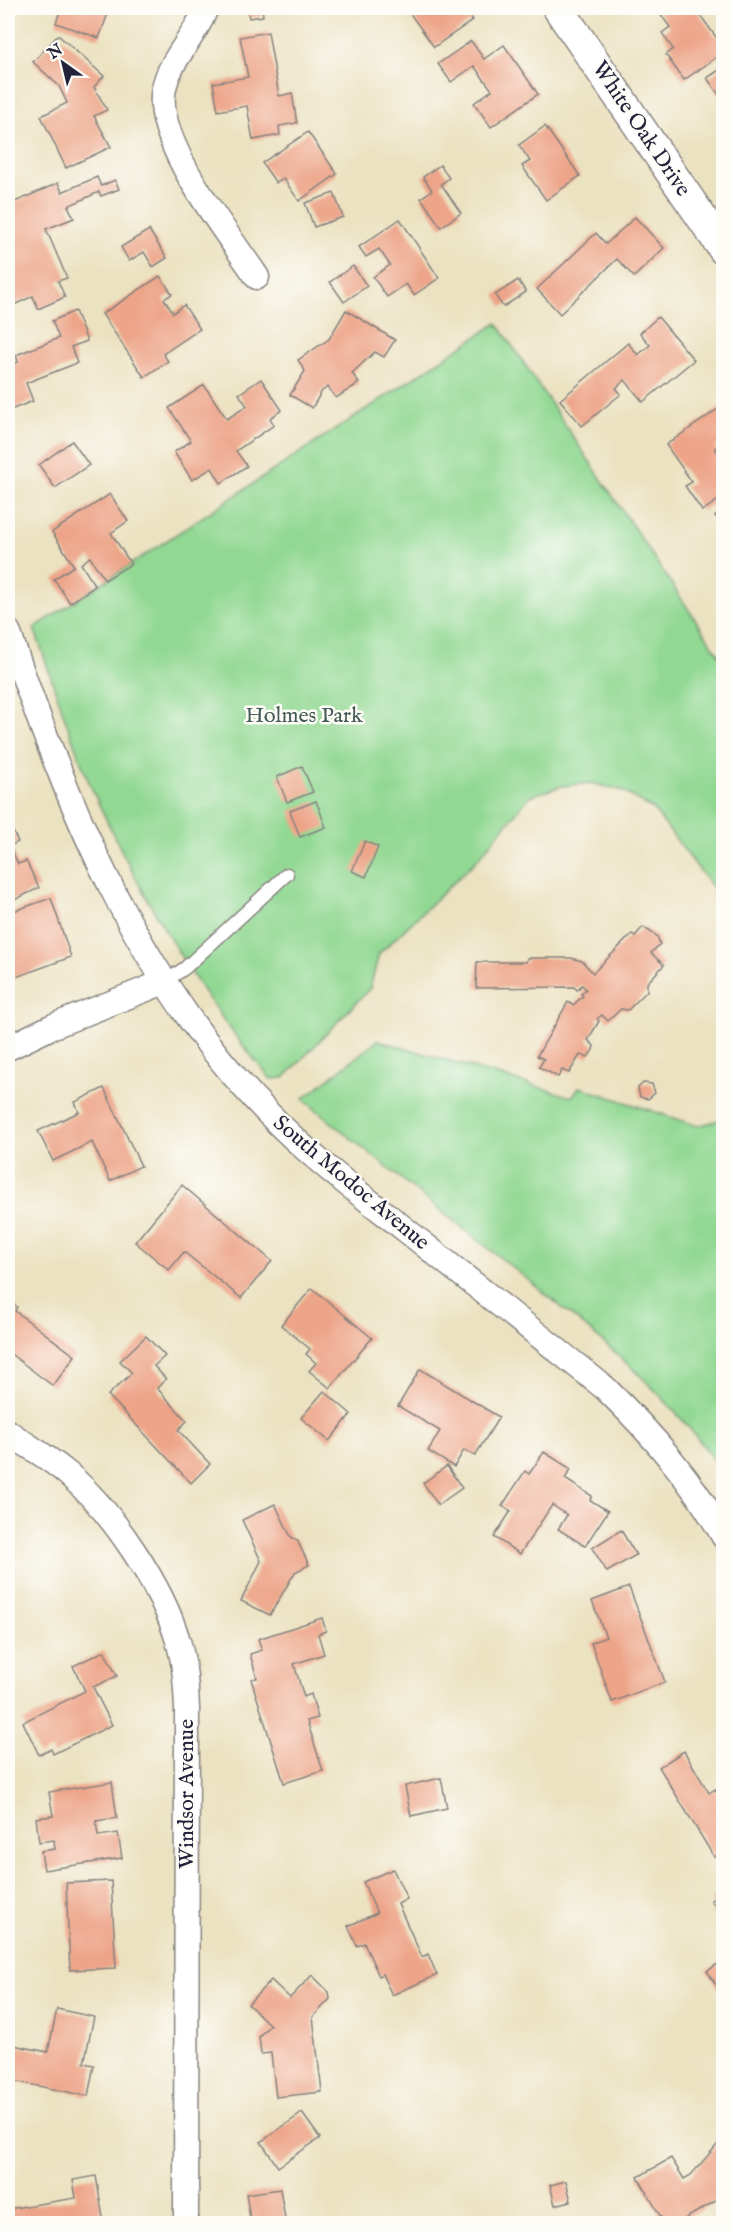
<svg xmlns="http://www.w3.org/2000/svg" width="731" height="2231" font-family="'IM FELL English',serif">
	<rect width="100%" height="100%" fill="#fdfcf7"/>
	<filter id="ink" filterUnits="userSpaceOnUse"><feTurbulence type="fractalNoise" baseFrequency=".0167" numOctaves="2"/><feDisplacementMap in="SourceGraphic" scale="12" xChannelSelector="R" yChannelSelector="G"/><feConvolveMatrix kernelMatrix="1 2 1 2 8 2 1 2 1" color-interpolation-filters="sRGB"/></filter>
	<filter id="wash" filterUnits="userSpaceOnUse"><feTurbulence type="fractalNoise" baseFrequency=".008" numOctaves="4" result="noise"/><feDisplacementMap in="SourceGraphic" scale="24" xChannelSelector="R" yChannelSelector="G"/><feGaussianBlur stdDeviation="1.35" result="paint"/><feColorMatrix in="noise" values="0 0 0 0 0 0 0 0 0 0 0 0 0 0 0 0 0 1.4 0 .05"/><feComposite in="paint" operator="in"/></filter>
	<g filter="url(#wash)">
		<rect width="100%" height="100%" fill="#ebe2c1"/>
		<g fill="#91d893" stroke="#5a7d67" stroke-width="1.5">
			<path d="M497,323L723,661V901L653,809L621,790L590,783L562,786L530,796L476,861L379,954L370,988L284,1078L271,1079C202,1002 138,890 95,796C71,742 54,684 34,628Z"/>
			<path d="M378,1040L572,1097L579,1087L698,1126L723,1119V1473C667,1389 590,1330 512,1267C442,1212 372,1156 303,1099Z"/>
		</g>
		<g id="blocks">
			<g fill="#eda488">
				<path d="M61,8H110L99,38L56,23Z"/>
				<path d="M247,8H262L263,16L249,18Z"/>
				<path d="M406,8H465L473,20L434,47Z"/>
				<path d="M656,8H695L716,37L724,33V52L684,80L666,55L673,49L662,33L670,27Z"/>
				<path d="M268,32L279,96L292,93L297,123L279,126L280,135L253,140L247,106L218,111L213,83L248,77L240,37Z"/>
				<path d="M58,35L104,76L94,87L107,110L94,116L111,147L66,168L41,116L67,103L59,86L33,62Z"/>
				<path d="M471,41L484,59L504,45L538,94L491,127L474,103L492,90L474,66L451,82L438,64Z"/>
				<path d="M724,67V102L707,78Z"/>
				<path d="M545,126L580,176L546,200L522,166L530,161L519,145Z"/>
				<path d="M308,132L337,174L299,201L283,178L276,183L262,163Z"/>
				<path d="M440,165L449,178L441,184L461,213L441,227L421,198L432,190L423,177Z"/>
				<path d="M97,177L101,186L115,180L119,189L101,196L99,192L68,206L74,218L46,229L67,278L58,281L65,297L38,309L33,296L14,305L8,290V205L58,183L62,192Z"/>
				<path d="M334,193L343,217L314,227L305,203Z"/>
				<path d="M635,217L664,248L634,277L617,259L560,314L537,289L596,233L606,244Z"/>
				<path d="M400,219L439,278L414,295L406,284L387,297L373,277L390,265L379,249L366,257L359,247Z"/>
				<path d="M149,230L167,258L153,267L144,252L129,261L121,247Z"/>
				<path d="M353,266L367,286L344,302L330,282Z"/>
				<path d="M160,276L172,294L164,299L173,313L184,305L200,329L163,354L168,361L144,377L102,314Z"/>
				<path d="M518,280L526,292L503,307L495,295Z"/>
				<path d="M346,310L395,340L384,357L375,352L352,373L359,383L336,398L328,387L322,391L312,408L290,395L305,371L298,360L329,339Z"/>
				<path d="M75,311L87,341L71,347L77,363L26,383L33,401L8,411V366L18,362L16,355L59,338L52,321Z"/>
				<path d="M658,317L694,360L643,402L625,380L616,388L621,394L582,426L560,400L628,343L638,355L650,345L640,333Z"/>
				<path d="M261,379L282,410L270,418L274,425L236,451L247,466L221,483L212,468L192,480L174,452L191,441L169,408L204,385L227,419L247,406L239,394Z"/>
				<path d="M724,405V442L715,448L724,461V496L702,511L685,486L692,482L666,445Z"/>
				<path d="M72,441L89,465L55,488L39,465Z"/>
				<path d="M110,494L128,521L111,533L131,564L105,580L90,557L81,564L95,586L70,603L54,579L74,566L52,532Z"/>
				<path d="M724,510V527L715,516Z"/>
				<path d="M302,766L313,792L287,802L277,777Z"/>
				<path d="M316,801L326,827L300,837L290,811Z"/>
				<path d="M8,821L18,842L10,846L18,864L26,861L39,888L8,903Z"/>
				<path d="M365,841L378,847L366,877L352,871Z"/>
				<path d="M51,898L71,957L8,980V957L14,954L12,949L8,951V913Z"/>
				<path d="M643,927L657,936L660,944L651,953L664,965L647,983V991L628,1010L621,1009L608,1021L602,1015L597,1019L599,1021L588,1040L594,1046L593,1050L588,1057L580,1055L569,1073L562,1070L558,1077L539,1067L544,1059L537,1056L568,1002L573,1005L583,996L581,994L586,989L582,985L577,990L574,987L476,988L477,962H526L527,958H571L582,961L593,973L632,934L635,936Z"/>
				<path d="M643,1083L652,1084L655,1093L648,1099L640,1097L638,1088Z"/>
				<path d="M104,1088L141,1166L110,1181L92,1142L53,1161L38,1131L79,1112L75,1102Z"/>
				<path d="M182,1185L272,1261L241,1298L184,1252L169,1270L135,1242Z"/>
				<path d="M312,1288L372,1338L330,1388L309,1371L316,1363L306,1354L310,1349L281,1325Z"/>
				<path d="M8,1300L17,1307L15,1311L75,1356L53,1386L8,1352Z"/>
				<path d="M146,1336L165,1356L154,1366L166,1379L157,1388L187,1421L178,1430L210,1464L191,1483L108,1395L132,1373L120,1361Z"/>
				<path d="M420,1369L499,1417L475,1456L464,1450L454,1467L428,1451L440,1431L398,1406Z"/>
				<path d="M324,1391L351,1414L329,1441L301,1418Z"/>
				<path d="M544,1452L571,1469L565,1479L592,1496L590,1500L608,1511L585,1546L558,1529L567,1515L552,1505L520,1554L494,1537L511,1511L502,1506L525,1471L529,1474Z"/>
				<path d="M447,1466L462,1488L438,1505L423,1483Z"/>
				<path d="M275,1504L291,1537L297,1540L309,1565L295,1572L270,1615L241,1601L261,1561L242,1520Z"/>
				<path d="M621,1530L636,1555L607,1572L592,1548Z"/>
				<path d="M629,1587L665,1682L612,1702L591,1643L606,1637L592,1601Z"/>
				<path d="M322,1618L326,1631L318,1634L324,1654L294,1664L304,1697L311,1694L318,1718L307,1721L323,1771L284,1783L251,1679L257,1678L250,1654L262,1650L258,1639Z"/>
				<path d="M104,1651L117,1676L93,1687L112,1725L53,1754L51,1749L39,1755L23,1722L85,1691L73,1666Z"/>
				<path d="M684,1751L709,1793L715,1789L724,1804V1851L714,1857L659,1767Z"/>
				<path d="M441,1778L447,1808L411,1816L405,1786Z"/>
				<path d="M112,1782L117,1818L96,1821L98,1836L118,1833L122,1858L44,1870L41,1851L55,1849L54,1840L39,1842L36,1818L53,1816L49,1792Z"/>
				<path d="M393,1869L407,1899L398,1904L422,1957L428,1954L437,1975L392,1995L382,1974L379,1976L364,1943L357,1946L348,1926L377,1913L363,1882Z"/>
				<path d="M111,1881L116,1968L70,1970L66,1883Z"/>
				<path d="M724,1893V1920L711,1900Z"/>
				<path d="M724,1960V1997L707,1971Z"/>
				<path d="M312,1975L329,1992L330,1999L313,2017L322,2092L276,2097L271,2053L261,2054L259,2036L270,2025L248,2004L271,1980L290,1998Z"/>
				<path d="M57,2009L94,2017L84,2063L94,2065L88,2096L8,2080V2044L48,2052Z"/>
				<path d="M302,2113L320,2138L278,2167L261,2142Z"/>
				<path d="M724,2137V2196L676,2224H665L638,2177L671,2158L684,2179L691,2175Z"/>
				<path d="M96,2176L104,2224H8V2209L76,2198L73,2180Z"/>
				<path d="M566,2181L571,2201L555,2205L550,2185Z"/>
				<path d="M280,2189L286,2224H251L246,2194Z"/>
			</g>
		</g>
	</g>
	<g filter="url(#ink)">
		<use href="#blocks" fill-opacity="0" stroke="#86827e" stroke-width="1.5"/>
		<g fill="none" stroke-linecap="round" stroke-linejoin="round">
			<defs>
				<path id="service" d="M164,982L185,968L287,874"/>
				<g id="minor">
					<path d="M206,8C196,36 170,59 164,88C152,141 228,233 257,277"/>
					<path d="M8,631C67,804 137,979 267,1112C309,1156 359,1193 407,1231C473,1283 539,1336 605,1388C652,1434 692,1480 724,1537"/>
					<path d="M8,1048L51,1027L164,982"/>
					<path d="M8,1432C27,1446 50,1458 68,1474C112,1511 162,1586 178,1641C185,1663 186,1686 187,1709L186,2224"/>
				</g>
				<path id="tertiary" d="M558,8L724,250"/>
			</defs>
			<use href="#service" stroke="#86827e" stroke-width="15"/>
			<use href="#minor" stroke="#86827e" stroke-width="27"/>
			<use href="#tertiary" stroke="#86827e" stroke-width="33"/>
			<use href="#service" stroke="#fff" stroke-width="12"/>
			<use href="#minor" stroke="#fff" stroke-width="24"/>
			<use href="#tertiary" stroke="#fff" stroke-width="30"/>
		</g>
	</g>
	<g text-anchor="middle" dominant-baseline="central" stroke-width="5" stroke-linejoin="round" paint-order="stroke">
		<g font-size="22" fill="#22223b" stroke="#fdfcf7">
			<text transform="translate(641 129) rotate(56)">White Oak Drive</text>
			<text transform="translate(351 1183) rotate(40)">South Modoc Avenue</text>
			<text transform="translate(187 1794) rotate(-90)">Windsor Avenue</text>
		</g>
		<g font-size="22" fill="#435955" stroke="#fdfcf7">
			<text x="304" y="716">Holmes Park</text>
		</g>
	</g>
	<rect width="731" height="2231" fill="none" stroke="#fdfcf7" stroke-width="30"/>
	<g transform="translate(63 63) rotate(326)" stroke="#fdfcf7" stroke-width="4.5" paint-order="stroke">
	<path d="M0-4.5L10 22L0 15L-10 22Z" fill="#22223b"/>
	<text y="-9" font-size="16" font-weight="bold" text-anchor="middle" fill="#22223b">N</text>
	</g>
</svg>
